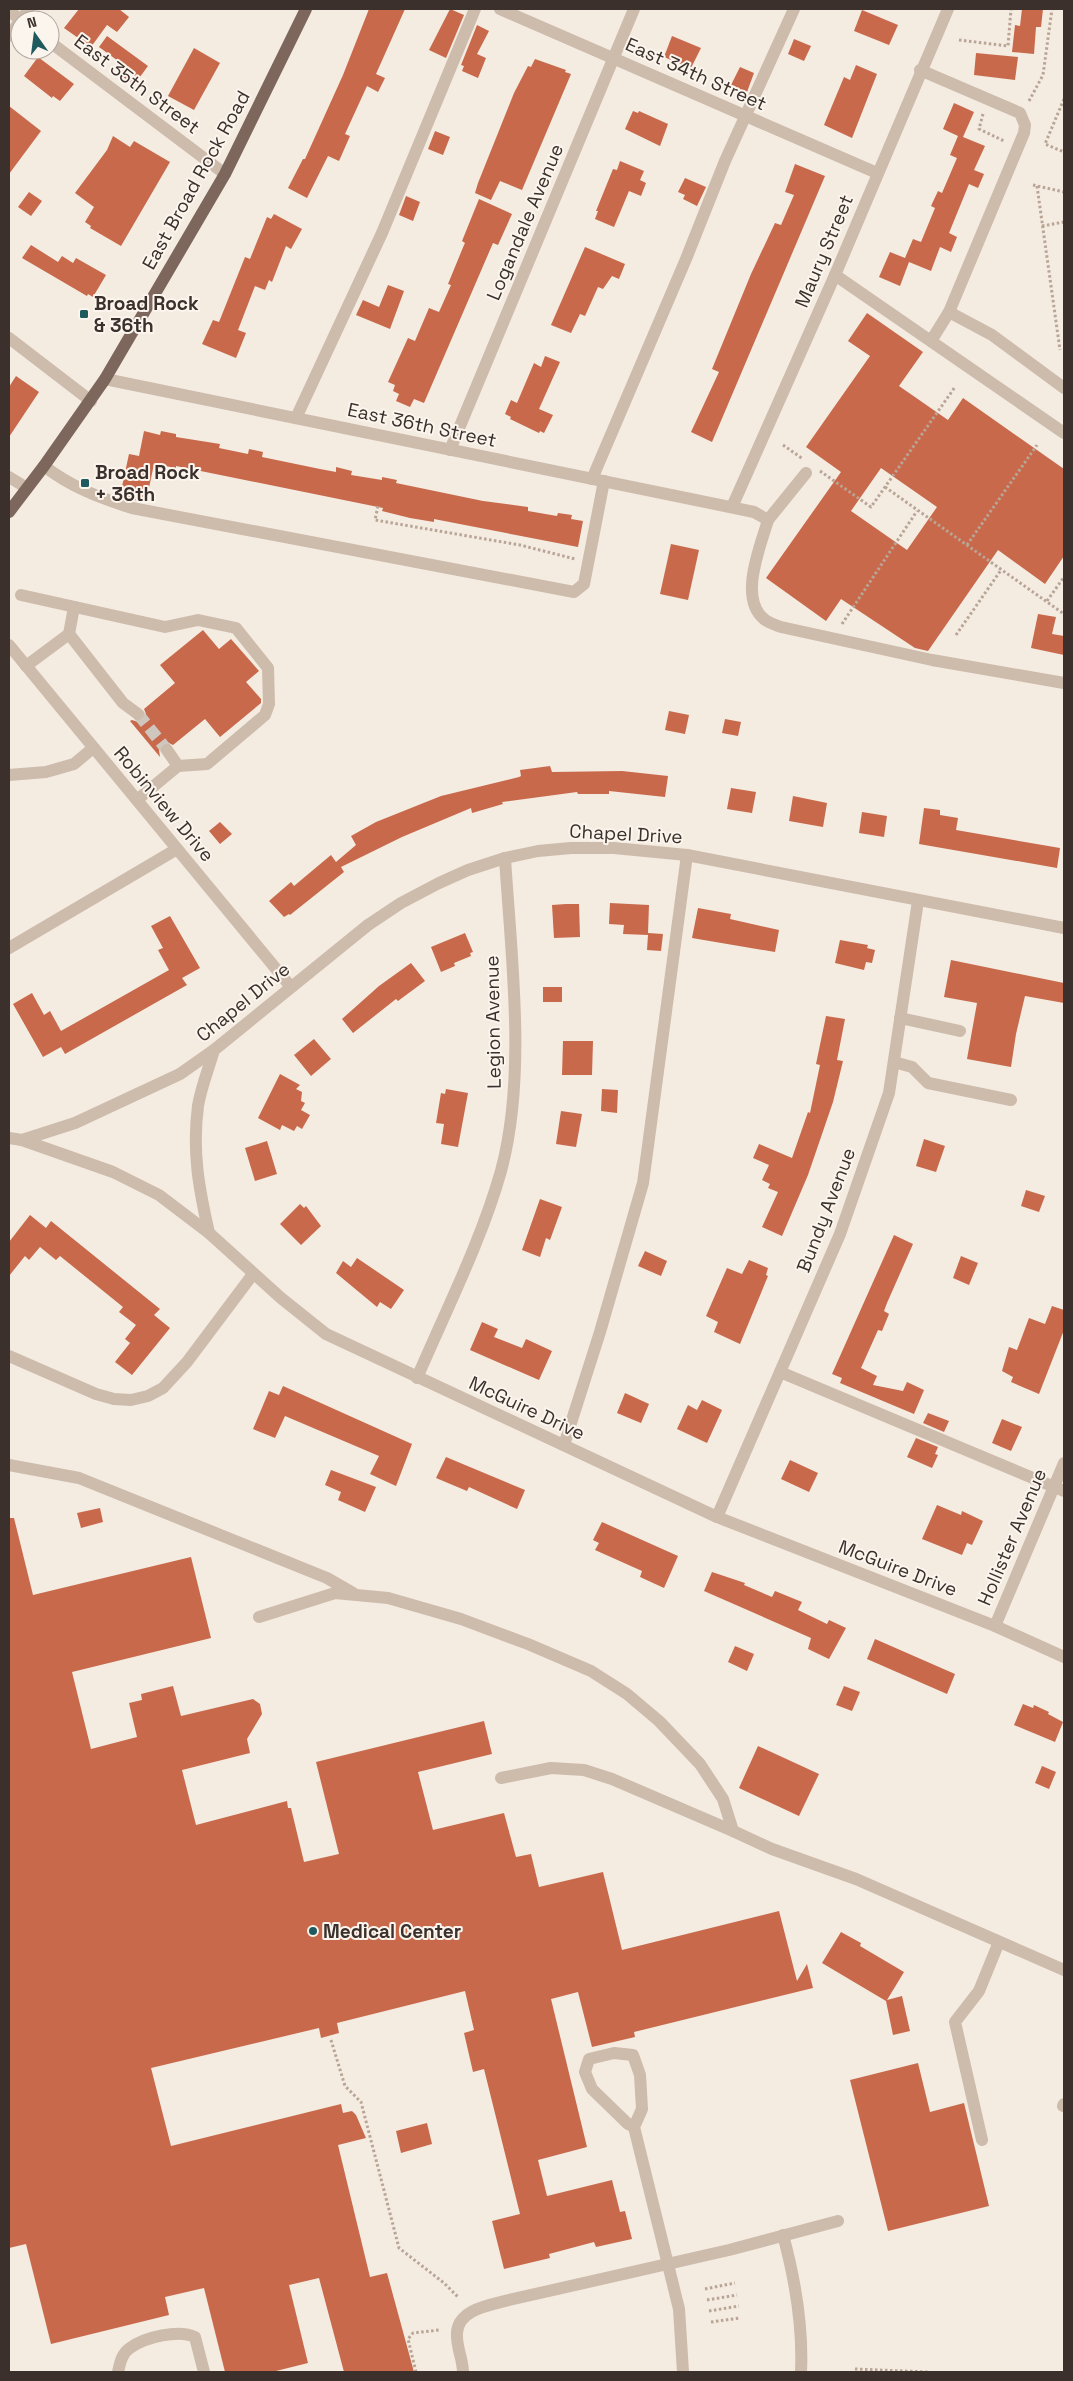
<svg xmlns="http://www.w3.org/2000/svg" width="1073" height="2381" font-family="'Space Grotesk',sans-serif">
	<rect width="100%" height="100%" fill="#f4ebe1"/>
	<g fill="#c8694b" fill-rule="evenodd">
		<path d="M79,9H119L129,17L117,32L107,25L91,47L64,28Z"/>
		<path d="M369,9H405L376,74L385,78L378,92L367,86L345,134L350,136L339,161L328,156L307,198L288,188L303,159H305L343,75Z"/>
		<path d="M450,9L464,15L446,58L429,50Z"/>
		<path d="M1022,9H1043L1041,27H1036L1034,54L1012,52L1015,25L1020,26Z"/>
		<path d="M862,10L898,25L889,45L854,31Z"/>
		<path d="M477,25L489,31L477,54L486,58L478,78L462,71L464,66L461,65Z"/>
		<path d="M107,36L148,66L134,85L119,74L125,66L99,47Z"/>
		<path d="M672,36L701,48L691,68L664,57Z"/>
		<path d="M794,39L811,46L804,61L788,54Z"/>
		<path d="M194,48L220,63L194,110L168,96Z"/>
		<path d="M976,53L1018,57L1015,80L974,75Z"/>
		<path d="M38,57L74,84L60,101L53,96L52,98L24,76Z"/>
		<path d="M535,59L566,70L565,72L571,74L522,190L500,181L491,200L475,193L478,183L514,93L528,66L531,67Z"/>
		<path d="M856,65L877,74L852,138L824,125L844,77L850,80Z"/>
		<path d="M740,67L754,73L747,92L731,85Z"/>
		<path d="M954,103L974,112L963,137L985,146L974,170L984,174L978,188L969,184L949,233L957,237L951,252L940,247L931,271L909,262L900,286L879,277L890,252L905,258L913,239L921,242L935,208L931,206L938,191L942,193L957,158L950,155L958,136L943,129Z"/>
		<path d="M9,106L41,131L9,174Z"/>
		<path d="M633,111L638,113L639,111L668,124L660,146L625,129Z"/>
		<path d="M435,131L450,137L443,155L428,149Z"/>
		<path d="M113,136L130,147L134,141L170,162L121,246L90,228L91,226L85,222L94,207L75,193L107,150Z"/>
		<path d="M620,161L644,171L640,180L646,183L641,196L629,191L614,227L595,219L598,211H596L613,169L617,170Z"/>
		<path d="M795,164L825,176L712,442L691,432L719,372L712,369L751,274L775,223L781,225L794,195L785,192Z"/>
		<path d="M685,178L706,187L697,206L683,199L685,195L678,192Z"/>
		<path d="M29,192L42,201L31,216L18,207Z"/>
		<path d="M406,196L420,202L413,221L399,215Z"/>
		<path d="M479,199L512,214L498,245L493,243L424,403L414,399L410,407L396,401L399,394L393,391L395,385L388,382L408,338L415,341L429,308L439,312L451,285L448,284L464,245L465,243L462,241Z"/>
		<path d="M274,214L302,229L291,249L286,246L272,282L269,280L265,290L255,286L238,330L246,333L236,358L202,344L213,320L219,322L245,257L250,259L267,217L271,219Z"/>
		<path d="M31,245L58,262L62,256L73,263L76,258L106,275L93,297L88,294L87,296L22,258Z"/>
		<path d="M585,247L625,264L619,279L612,276L603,289L598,287L585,316L580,314L571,333L551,325Z"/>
		<path d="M388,285L404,291L390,329L356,315L363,300L379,307Z"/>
		<path d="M867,313L923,352L899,386L948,420L963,398L1064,469V556L1045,584L998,550L928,651L915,648L841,599L826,621L766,578L841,472L806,447L870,356L848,341ZM881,468L937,507L907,550L851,511Z"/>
		<path d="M545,356L560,362L539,409L553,415L544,433L540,431L539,433L510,419L511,417L505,414L511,400L517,403L534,363L541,367Z"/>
		<path d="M16,376L39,392L9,437V387Z"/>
		<path d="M144,431L160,435L161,431L176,434V437L220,444L219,448L248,454L249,449L263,452L262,457L320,469L336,472V467L352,471L351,475L382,480V477L397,480L396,483L483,501L528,507V511L557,516L558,513L572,515L571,519L583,521L578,547L434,519V522L410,518L382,511L383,508L176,466V468L154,464L146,502L134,500L120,496L129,454L139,456Z"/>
		<path d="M671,544L699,550L688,600L660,594Z"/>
		<path d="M1038,614L1056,617L1052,634L1064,636V655L1031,648Z"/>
		<path d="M203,630L219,649L231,639L259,671L246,682L261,699V703L220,737L205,719L173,745L167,742L162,744L159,750L160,757L130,721L132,720L138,722L144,719L146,714L144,709L175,683L160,665Z"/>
		<path d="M669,711L689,715L685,734L665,730Z"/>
		<path d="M725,719L741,722L738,736L722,733Z"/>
		<path d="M550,766L552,772L622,771L668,776L665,797L609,791V794H578L577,792L502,802L503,804L472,813L471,808L402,837L341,867L344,872L290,915L289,914L284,917L269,901L291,882L294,886L331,855L336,862L356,845L351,836L376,822L441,796L519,777L521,776L520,770Z"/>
		<path d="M731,788L756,792L752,813L727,809Z"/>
		<path d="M793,796L827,803L823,827L789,821Z"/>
		<path d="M924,808L940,810V815L958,818L956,830L1060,848L1057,868L919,844Z"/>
		<path d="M862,812L887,816L884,837L859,833Z"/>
		<path d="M220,822L232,834L220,844L209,831Z"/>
		<path d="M610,903L649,905L648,933L663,934L661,951L647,950L648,935L623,934L624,925L609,924Z"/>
		<path d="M566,904H579L580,937L554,938L552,905Z"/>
		<path d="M698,908L731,914L730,919L779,930L775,952L692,938Z"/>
		<path d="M170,916L200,968L182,978L187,985L65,1054L61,1047L43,1057L13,1004L32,993L44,1015L50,1011L61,1031L169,970L158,950L163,948L151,926Z"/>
		<path d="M465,933L473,952L470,953L471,956L454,963L455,966L441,972L431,947Z"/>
		<path d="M840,940L868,945L867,948L875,950L872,963L866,962L864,970L835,963Z"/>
		<path d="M951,960L1064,983V1003L1025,996L1016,1034L1011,1067L967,1059L977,1003L944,997Z"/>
		<path d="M411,963L425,981L398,1001L396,999L353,1033L342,1019L379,986Z"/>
		<rect x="543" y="987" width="19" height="15"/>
		<path d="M826,1016L845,1019L837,1060L843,1061L833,1102L808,1175L782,1236L762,1227L778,1192L768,1188L770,1184L762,1180L769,1165L753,1158L759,1144L792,1158L808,1112L810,1113L820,1065L816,1064Z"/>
		<path d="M314,1039L331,1059L311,1076L294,1055Z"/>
		<path d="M563,1041H593L592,1075H562Z"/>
		<path d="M280,1074L300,1085L296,1089L302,1092L301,1101L305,1103L301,1110L310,1115L302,1129L297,1126L294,1131L282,1125L280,1130L258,1118Z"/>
		<path d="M446,1089L468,1093L458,1147L441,1144L444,1124L436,1123L441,1093L445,1094Z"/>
		<path d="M602,1089L618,1090L617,1113L601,1111Z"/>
		<path d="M561,1111L582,1114L576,1147L556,1144Z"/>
		<path d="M924,1139L945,1146L936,1172L916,1166Z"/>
		<path d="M267,1141L277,1174L255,1181L245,1148Z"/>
		<path d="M1026,1190L1045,1196L1039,1212L1021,1206Z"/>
		<path d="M540,1199L562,1207L550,1240L546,1238L540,1257L522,1250Z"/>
		<path d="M300,1204L304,1208L306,1206L321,1226L301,1245L280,1224Z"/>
		<path d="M30,1215L46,1228L51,1221L160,1309L154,1315L170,1328L132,1375L115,1362L130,1343L125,1339L136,1325L119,1312L123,1307L60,1256L56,1260L40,1247L29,1260L25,1256L9,1276V1242Z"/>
		<path d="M894,1235L913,1244L887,1303L884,1311L889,1314L882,1331L878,1330L861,1368L877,1376L873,1385L903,1391L907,1382L924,1390L914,1414L840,1383L842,1378L832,1374Z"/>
		<path d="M645,1251L667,1261L661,1276L638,1266Z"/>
		<path d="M961,1256L978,1263L969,1285L953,1278Z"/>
		<path d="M357,1258L404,1290L391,1309L380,1302L377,1307L336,1273L343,1261L351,1267Z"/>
		<path d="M749,1260L768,1268L766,1275L768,1276L740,1344L714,1332L718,1322L706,1316L727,1268L742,1274Z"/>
		<path d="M1052,1306L1064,1310V1330L1039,1394L1011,1382L1013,1377L1002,1371L1009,1347L1017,1350L1029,1318L1045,1324Z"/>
		<path d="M482,1322L498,1329L494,1337L522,1348L526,1339L552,1351L539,1380L470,1350Z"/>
		<path d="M283,1386L412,1444L396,1486L370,1474L379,1456L285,1416L275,1438L253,1429L269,1391L279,1395Z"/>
		<path d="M625,1393L649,1404L641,1423L617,1413Z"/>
		<path d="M702,1400L722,1410L707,1443L677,1429L688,1405L697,1410Z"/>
		<path d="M928,1413L949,1421L944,1432L923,1423Z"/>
		<path d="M1002,1419L1022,1427L1011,1451L992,1443Z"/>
		<path d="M916,1438L938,1447L935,1454L938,1455L932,1468L907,1457Z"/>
		<path d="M446,1457L525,1490L517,1509L469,1487L467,1491L436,1478Z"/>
		<path d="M790,1460L818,1473L809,1492L781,1479Z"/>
		<path d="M331,1470L376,1487L365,1512L338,1500L341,1492L325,1485Z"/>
		<path d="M937,1505L961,1515L962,1511L983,1521L972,1545L967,1543L962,1555L922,1539Z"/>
		<path d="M100,1508L103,1522L81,1528L77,1513Z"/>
		<path d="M9,1518H14L33,1595L191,1557L211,1638L72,1672L91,1749L137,1737L129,1703L142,1700L141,1694L173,1686L181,1716L253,1699L260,1704L262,1714L247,1739L250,1753L182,1770L196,1825L287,1801L288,1808H291L304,1862L339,1854L316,1762L484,1721L492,1754L418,1772L433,1830L504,1813L516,1857L531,1854L539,1887L603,1872L622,1950L779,1911L797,1981L807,1964L813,1988L634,2032L635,2037L592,2047L578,1992L551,1999L587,2147L538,2160L547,2196L612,2180L620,2212L625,2211L632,2239L596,2247L594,2242L549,2254L550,2258L504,2269L492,2221L520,2214L484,2069L473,2072L464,2033L474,2030L465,1991L337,2023L339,2033L321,2038L319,2028L151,2068L171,2146L341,2104L343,2113L352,2111L356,2115L366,2138L338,2145L370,2277L387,2273L414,2372H344L319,2278L289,2285L308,2363L272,2372H225L204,2288L165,2297L169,2315L51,2344L26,2244L9,2248Z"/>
		<path d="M602,1522L678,1556L664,1588L640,1577L642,1571L595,1550L599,1543L593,1540Z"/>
		<path d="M712,1572L745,1583L744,1585L772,1597L775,1591L802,1602L798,1610L827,1624L829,1620L846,1628L829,1659L808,1649L811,1638L704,1591Z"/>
		<path d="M875,1639L955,1674L947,1694L867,1659Z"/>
		<path d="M735,1646L754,1654L747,1671L728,1662Z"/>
		<path d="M844,1686L860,1692L852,1711L836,1705Z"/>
		<path d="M1023,1704L1033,1708L1034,1705L1049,1712L1048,1714L1063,1722L1055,1742L1014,1725Z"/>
		<path d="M758,1746L819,1774L799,1816L739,1788Z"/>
		<path d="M1042,1766L1056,1772L1049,1789L1035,1783Z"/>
		<path d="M841,1932L861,1943L860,1946L904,1972L887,2000L902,1996L910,2031L893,2035L886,2001L822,1963Z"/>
		<path d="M918,2063L930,2112L964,2103L989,2206L888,2231L850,2080Z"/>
		<path d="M427,2123L432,2144L401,2153L396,2131Z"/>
	</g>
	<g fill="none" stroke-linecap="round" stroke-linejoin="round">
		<path stroke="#cfc6bd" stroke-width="12" stroke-dasharray="12 6" stroke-linecap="butt" d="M138,714L167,750"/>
		<g stroke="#b9a596" stroke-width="3" stroke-dasharray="2.5 2.5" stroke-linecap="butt">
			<path d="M959,40L1008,46L1011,9"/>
			<path d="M1064,99L1045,144L1064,152"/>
			<path d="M1029,101L1043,75L1052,9"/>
			<path d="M983,114L979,129L1004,141"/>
			<path d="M1033,185L1064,192"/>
			<path d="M1037,186L1060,350"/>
			<path d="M1042,226L1064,222"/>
			<path d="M783,445L803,459"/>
			<path d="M820,471L871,507L955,387"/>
			<path d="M885,487L1064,614"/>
			<path d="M378,506L375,520L520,545L575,559"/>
			<path d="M967,545L1037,445"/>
			<path d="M1047,601L1064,577"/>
			<path d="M842,624L917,511"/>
			<path d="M956,635L1001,570"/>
			<path d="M331,2040L345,2086L361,2102L399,2248L444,2283L459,2298"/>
			<path d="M705,2289L735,2283"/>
			<path d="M707,2300L737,2295"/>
			<path d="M709,2311L739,2306"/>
			<path d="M711,2322L740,2318"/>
			<path d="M855,2369L928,2372"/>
			<path d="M416,2372L408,2339L413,2333L439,2330"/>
		</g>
		<g stroke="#cdbbac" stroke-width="12">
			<path d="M500,9L877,173"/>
			<path d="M9,11L21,20"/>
			<path d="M21,20L29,9"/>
			<path d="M9,36L20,21"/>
			<path d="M50,42L225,174"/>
			<path d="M920,70L1020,113L1025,125L1024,133L949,312L931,341"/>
			<path d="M835,275L1064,433"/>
			<path d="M949,312L992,335L1064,388"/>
			<path d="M9,338L91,401"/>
			<path d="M105,379L754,512L768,520C761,545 738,598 764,619C768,623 776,625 781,627L932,660L1064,683"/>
			<path d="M296,418L382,233L475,9"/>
			<path d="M450,450L634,9"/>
			<path d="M44,466C71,487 100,498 132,508L574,592L584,584L604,481"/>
			<path d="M9,477L27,488"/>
			<path d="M592,479L686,259L725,161L794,9"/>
			<path d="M732,507L835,275L948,9"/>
			<path d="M768,520L806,473"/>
			<path d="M21,595L165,627L198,620L236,628L268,668L269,704L265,715L207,764L178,766L137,800"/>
			<path d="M69,634L74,607"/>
			<path d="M9,645L291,987"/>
			<path d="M26,666L69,634L123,703L138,714"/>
			<path d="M167,750L178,766"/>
			<path d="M9,775L46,772L74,764L93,748"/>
			<path d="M9,948L177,849"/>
			<path d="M900,1018L960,1031"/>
			<path d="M894,1062L912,1067L928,1083L1011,1100"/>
			<path d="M9,1138L22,1140L113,1172L159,1195L209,1233L281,1298L326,1334L717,1517L995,1626L1064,1657"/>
			<path d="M22,1140L75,1123L180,1074L214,1050L368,925L401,903L439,883L468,870L505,858L538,851L571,848H614L687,855L1064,928"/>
			<path d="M209,1233C199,1189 192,1152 198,1106C201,1087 209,1068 214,1050"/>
			<path d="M9,1356L96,1394L114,1399L131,1400L148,1396L163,1388L187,1362L253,1274"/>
			<path d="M780,1372L1064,1491"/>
			<path d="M417,1378C446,1310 481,1242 501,1171C527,1075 511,956 505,858"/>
			<path d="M564,1445L600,1332L643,1183L687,855"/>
			<path d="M9,1465L79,1478L327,1578L353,1593"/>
			<path d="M717,1517L840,1234L889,1093L918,901"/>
			<path d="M259,1617L335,1593L388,1598L461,1619L528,1644L591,1671L627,1694L659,1721L700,1764L723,1799L733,1831L772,1849L856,1879L1064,1970"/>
			<path d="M995,1626L1064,1463"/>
			<path d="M501,1778L551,1768L584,1770L612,1779L733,1831"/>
			<path d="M1063,2106L1064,2104"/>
			<path d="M634,2127L628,2124L592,2089L585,2072L589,2059L614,2053L633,2055L640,2075L642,2109L634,2127L679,2309L683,2372"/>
			<path d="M982,2140L955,2022L979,1991L999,1942"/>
			<path d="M783,2235C795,2279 803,2327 801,2372"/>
			<path d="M118,2372C120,2363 122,2353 130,2348C145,2337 179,2329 195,2337L204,2372"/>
			<path d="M463,2372C463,2359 456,2347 457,2333C458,2309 491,2305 509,2300L729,2250L838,2221"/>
		</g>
		<path stroke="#7d675c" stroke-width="12" d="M9,512L44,466L105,379L225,174L306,9"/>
	</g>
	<g fill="#1f5a5e" stroke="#fbf5ee" stroke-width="2">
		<rect x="79" y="309" width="10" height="10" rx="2.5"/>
		<rect x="80" y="478" width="10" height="10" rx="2.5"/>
		<circle cx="313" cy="1931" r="5"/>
	</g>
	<g text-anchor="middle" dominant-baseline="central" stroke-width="4" stroke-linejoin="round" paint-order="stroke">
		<g font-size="19" fill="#3b302b" stroke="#fbf5ee">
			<text transform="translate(696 74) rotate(24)">East 34th Street</text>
			<text transform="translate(137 84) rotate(37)">East 35th Street</text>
			<text transform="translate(196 180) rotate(-61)">East Broad Rock Road</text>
			<text transform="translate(525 222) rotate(-67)">Logandale Avenue</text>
			<text transform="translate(824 251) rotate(-67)">Maury Street</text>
			<text transform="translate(422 425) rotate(12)">East 36th Street</text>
			<text transform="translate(164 804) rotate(50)">Robinview Drive</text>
			<text transform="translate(626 834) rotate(3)">Chapel Drive</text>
			<text transform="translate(243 1002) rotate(-39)">Chapel Drive</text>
			<text transform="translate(493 1022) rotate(-91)">Legion Avenue</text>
			<text transform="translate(826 1210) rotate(-69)">Bundy Avenue</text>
			<text transform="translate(527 1408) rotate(25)">McGuire Drive</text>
			<text transform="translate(1012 1537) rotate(-67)">Hollister Avenue</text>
			<text transform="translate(898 1568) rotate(21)">McGuire Drive</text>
		</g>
		<g font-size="19" font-weight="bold" fill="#3b302b" stroke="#fbf5ee" text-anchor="start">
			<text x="94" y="303">Broad Rock<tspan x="94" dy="22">&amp; 36th</tspan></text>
			<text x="95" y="472">Broad Rock<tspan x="95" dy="22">+ 36th</tspan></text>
			<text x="323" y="1931">Medical Center</text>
		</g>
	</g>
	<rect width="1073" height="2381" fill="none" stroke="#3b302b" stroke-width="20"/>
	<g transform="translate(35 35) rotate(346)"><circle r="24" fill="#fbf5ee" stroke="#aea6a0"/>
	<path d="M0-4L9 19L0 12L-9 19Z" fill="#1f5a5e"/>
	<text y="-8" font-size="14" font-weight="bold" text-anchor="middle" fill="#3b302b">N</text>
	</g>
</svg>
